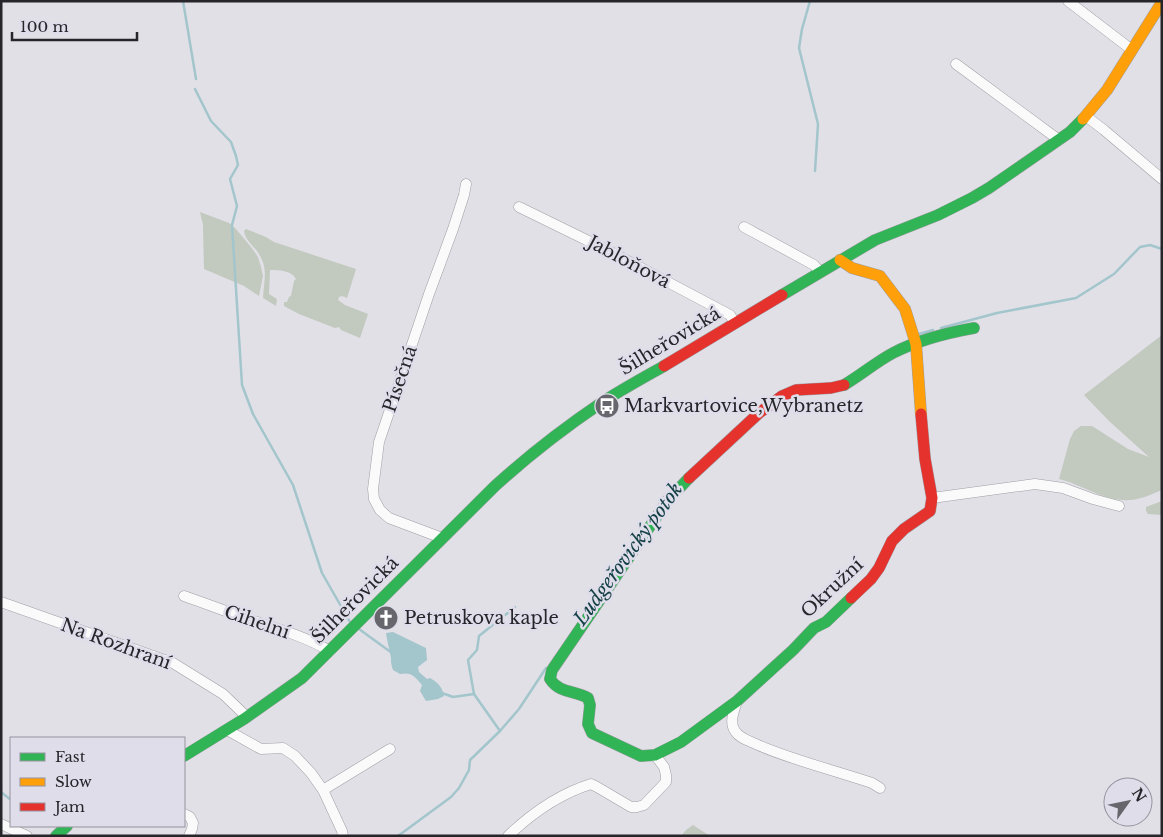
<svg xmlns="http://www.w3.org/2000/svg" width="1163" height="837" font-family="'Libre Baskerville',serif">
	<rect width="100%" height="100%" fill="#e1e0e7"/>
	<g fill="#c2c9be">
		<path d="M200,212L229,223L236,229L251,247L258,257L261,267L263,276L259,296L244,286L204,269L203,225Z"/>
		<path d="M246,229L266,237L274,242L356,269L347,298L342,296L339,297L338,300L345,305L368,314L360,338L341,330L339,327L335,328L299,314L284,306V302H287L289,297L291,296L294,281L296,279C291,270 279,270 270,270L269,294L277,299L276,306L263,298C264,279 269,268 257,251C252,245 245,239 244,231Z"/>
		<path d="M1162,335V490C1152,494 1142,499 1131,500C1106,502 1083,485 1059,479L1070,439L1074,431L1081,426H1092L1128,449L1149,457L1109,421L1084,395Z"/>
		<path d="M1162,501V515L1148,514L1146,511V507Z"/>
		<path d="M693,825L710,836H681L686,830Z"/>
	</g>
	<path fill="#a3c5cc" d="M393,632L426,648L427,660L418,667L419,672L427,679L430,678C438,683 442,686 444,696L438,699L426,701L420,691L422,685C414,676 412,672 400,674L393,670C391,665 391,662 391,658C390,651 387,641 386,633Z"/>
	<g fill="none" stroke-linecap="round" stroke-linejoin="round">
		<g stroke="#a3c5cc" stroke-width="2.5">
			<path d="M183,1L196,79"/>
			<path d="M810,1L802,29L799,48L818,124L815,171"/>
			<path d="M195,89L211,121L231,142L236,156L238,165L230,179L237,206L232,225L242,385L253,414L293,485L322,573L350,622"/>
			<path d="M941,328L997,313L1076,298L1114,274L1140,247L1150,245L1162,249"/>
			<path d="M919,334L933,330"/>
			<path d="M359,629L392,653"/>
			<path d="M442,693L453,697L474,694L500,731"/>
			<path d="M474,694L468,660L477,650L479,636L515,607"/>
			<path d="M1,792L11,800"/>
			<path d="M398,836L451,797L459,788L469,770L470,760L500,731L519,709L546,668"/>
		</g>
		<defs>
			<g id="street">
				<path d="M1068,1L1132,50"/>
				<path d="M956,64L1059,140"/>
				<path d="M1087,117L1104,130L1162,179"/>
				<path d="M519,207L613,253L730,315L735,323"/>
				<path d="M744,227L814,265L820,272"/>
				<path d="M932,498L1035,484L1063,488L1093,499L1119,506"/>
				<path d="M442,538L389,518L380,510L374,499L373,489L379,442L429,294L453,229L464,195L466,184"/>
				<path d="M184,596C207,604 230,613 254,621C279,629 306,637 330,651"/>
				<path d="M1,602L173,663L223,694L247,717"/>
				<path d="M737,701C734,711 729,722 735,731C740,739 750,741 758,745C795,761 834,770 872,783L880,788"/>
				<path d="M227,730L261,749L283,748L295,756L311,773L323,790L342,831L343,836"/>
				<path d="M323,790L390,749"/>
				<path d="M184,814L190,817L193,823L192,829L189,836"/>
				<path d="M1,824L27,836"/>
				<path d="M508,836C532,813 559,794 591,784L597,787L631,807H637L644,805L666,782V775L664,767L655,755"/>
			</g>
			<g id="fast">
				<path d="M782,295L875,240L938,215L972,198L989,188L1070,132L1083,119"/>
				<path d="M844,385C861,375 876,362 893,353C918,340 946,333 974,328"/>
				<path d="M689,478L668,500L552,670L550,679C560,694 574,690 588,698L590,705L588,724L592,733L641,756L655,755L681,742L737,701L793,650L814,628L826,622L851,598"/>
				<path d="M184,756L244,719L302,678L495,486C528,456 564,428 601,403C621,390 643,378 664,366"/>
				<path d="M56,836L67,826"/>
			</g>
			<g id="slow">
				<path d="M1083,119L1107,90L1162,2"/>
				<path d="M840,260L852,268L880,276L905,309L916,344L921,414"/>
			</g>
			<g id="jam">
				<path d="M664,366L782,295"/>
				<path d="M689,478L759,413L782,396L796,390L831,388L844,385"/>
				<path d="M851,598L871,579L879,568L892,541L904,529L930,511L932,498L925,459L921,414"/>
			</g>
		</defs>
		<use href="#street" stroke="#9e9ea3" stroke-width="11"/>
		<use href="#fast" stroke="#9e9ea3" stroke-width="12"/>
		<use href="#slow" stroke="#9e9ea3" stroke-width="12"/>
		<use href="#jam" stroke="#9e9ea3" stroke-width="12"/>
		<use href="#street" stroke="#fafafb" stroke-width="10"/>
		<use href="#fast" stroke="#30b455" stroke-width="11"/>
		<use href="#slow" stroke="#ff9f0a" stroke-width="11"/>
		<use href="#jam" stroke="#e5322d" stroke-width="11"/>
	</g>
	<defs>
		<symbol id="bus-disc" viewBox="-11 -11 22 22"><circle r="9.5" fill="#67666c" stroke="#dfddea"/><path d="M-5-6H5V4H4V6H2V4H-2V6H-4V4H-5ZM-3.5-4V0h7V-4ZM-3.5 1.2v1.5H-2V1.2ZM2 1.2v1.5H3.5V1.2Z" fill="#fff"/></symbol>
		<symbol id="church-disc" viewBox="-11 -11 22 22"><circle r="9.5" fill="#67666c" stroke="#dfddea"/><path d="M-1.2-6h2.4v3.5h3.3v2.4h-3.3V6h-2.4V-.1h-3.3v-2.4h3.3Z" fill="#fff"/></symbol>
	</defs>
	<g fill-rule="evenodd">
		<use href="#bus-disc" x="593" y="392" width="28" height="28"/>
		<use href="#church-disc" x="372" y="604" width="28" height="28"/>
	</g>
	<g text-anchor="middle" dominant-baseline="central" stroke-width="5" stroke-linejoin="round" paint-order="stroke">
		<g font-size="18" fill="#26252a" stroke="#dfddea">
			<text transform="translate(629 262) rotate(28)">Jabloňová</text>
			<text transform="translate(670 341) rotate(-31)">Šilheřovická</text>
			<text transform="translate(400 379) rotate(-71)">Písečná</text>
			<text transform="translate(832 588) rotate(-43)">Okružní</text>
			<text transform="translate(355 600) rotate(-45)">Šilheřovická</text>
			<text transform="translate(257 622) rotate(19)">Cihelní</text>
			<text transform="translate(116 644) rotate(20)">Na Rozhraní</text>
		</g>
		<g font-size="18" fill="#26252a" stroke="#dfddea" text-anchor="start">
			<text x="624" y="406">Markvartovice,Wybranetz</text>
			<text x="404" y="618">Petruskova kaple</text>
		</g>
		<g font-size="19" font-style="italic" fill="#154147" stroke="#dfddea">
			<text transform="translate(628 554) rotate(-54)">Ludgeřovický potok</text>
		</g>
	</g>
	<rect width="1163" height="837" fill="none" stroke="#26252a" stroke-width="5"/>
	<rect x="10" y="737" width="175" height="90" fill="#dfddea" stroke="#95939d"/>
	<rect x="20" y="753" width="25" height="8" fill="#30b455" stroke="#95939d"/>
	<text x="55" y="762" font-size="15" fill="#26252a">Fast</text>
	<rect x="20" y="778" width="25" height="8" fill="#ff9f0a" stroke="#95939d"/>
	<text x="55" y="787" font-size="15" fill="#26252a">Slow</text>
	<rect x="20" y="803" width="25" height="8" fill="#e5322d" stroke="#95939d"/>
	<text x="55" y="812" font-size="15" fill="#26252a">Jam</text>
	<g transform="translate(1128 802) rotate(57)"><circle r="24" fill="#dfddea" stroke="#95939d"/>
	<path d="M0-4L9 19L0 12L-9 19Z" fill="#67666c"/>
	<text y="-8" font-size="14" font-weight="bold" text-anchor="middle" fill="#26252a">N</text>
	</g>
	<path d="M12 32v8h125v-8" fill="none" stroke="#26252a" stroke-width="2.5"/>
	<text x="20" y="32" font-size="15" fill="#26252a" stroke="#dfddea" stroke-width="4" paint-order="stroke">100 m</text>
</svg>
